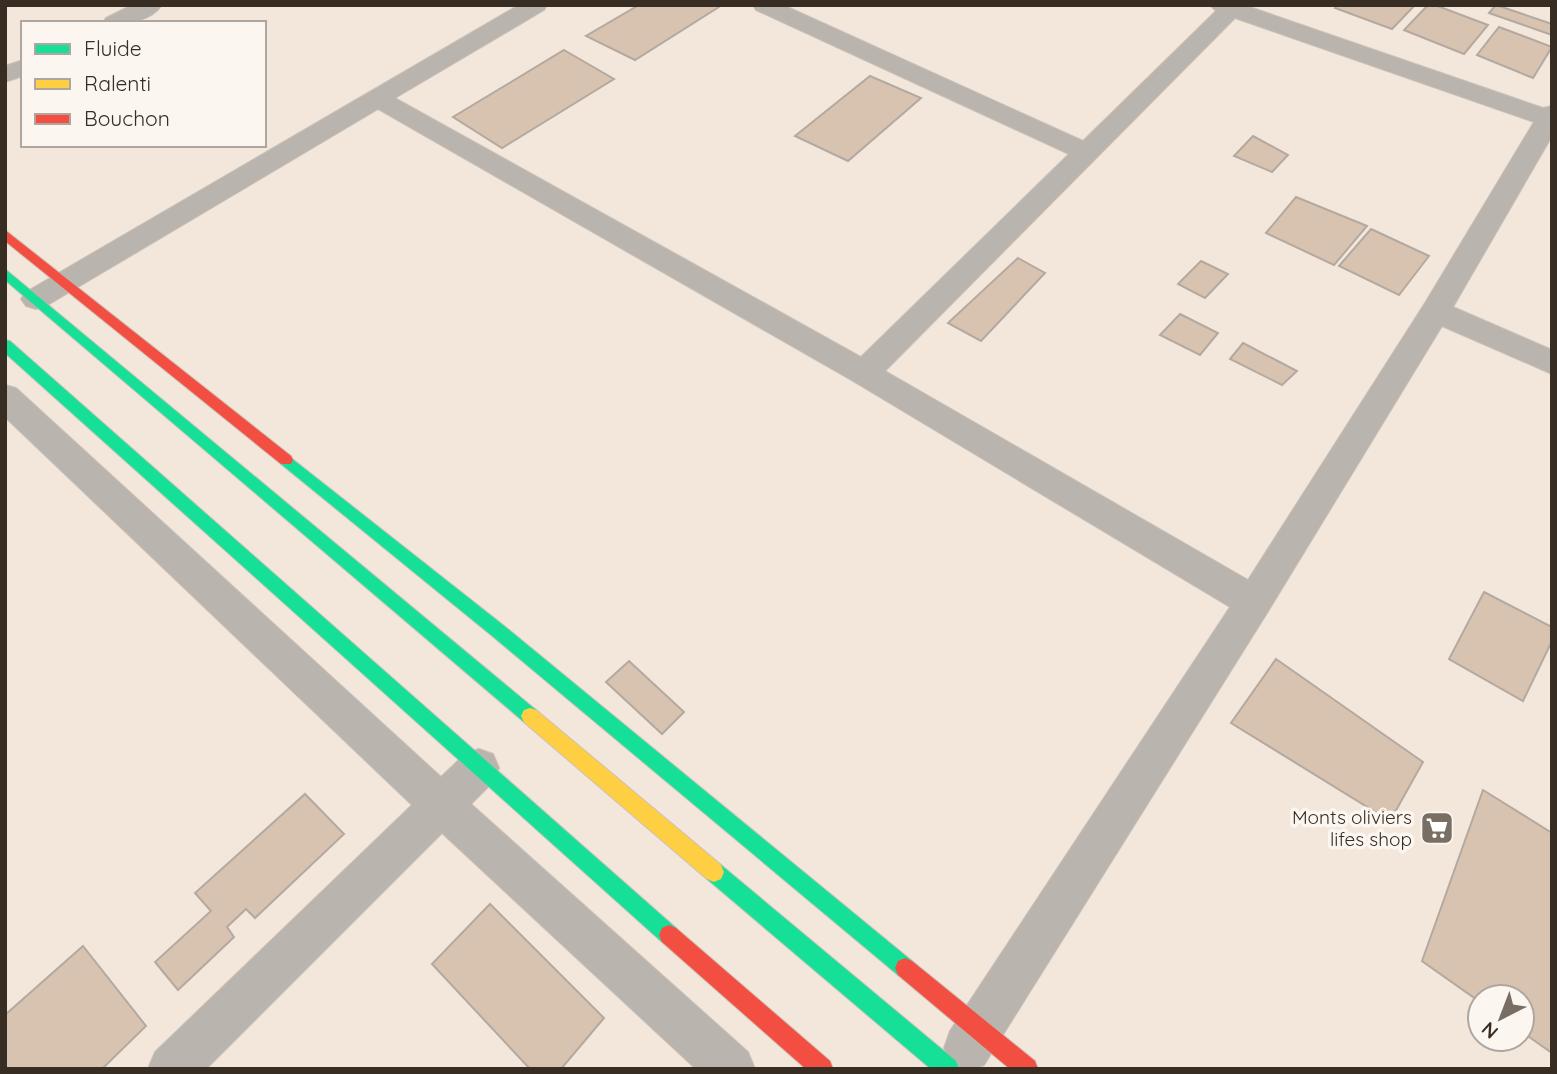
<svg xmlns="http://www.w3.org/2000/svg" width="1557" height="1074" font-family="Quicksand,sans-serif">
	<rect width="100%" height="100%" fill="#f3e7db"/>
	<g fill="#d7c3b0" stroke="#b4a9a0" stroke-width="2">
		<path d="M639,5H722L635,60L586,36Z"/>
		<path d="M1337,5H1415L1392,29L1335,8Z"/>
		<path d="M1428,5H1435L1488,25L1464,54L1404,30Z"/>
		<path d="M1496,5L1552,24V35L1489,13Z"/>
		<path d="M1499,27L1552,47L1533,78L1477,55Z"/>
		<path d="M564,50L614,79L502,148L453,117Z"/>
		<path d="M870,76L921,98L848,161L795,136Z"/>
		<path d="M1253,136L1288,155L1272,172L1234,156Z"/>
		<path d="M1296,197L1367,226L1334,265L1266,233Z"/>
		<path d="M1371,229L1429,256L1399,295L1339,266Z"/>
		<path d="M1018,258L1045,273L981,341L948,323Z"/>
		<path d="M1201,261L1228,274L1205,298L1178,284Z"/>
		<path d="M1180,314L1218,333L1200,355L1160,335Z"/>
		<path d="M1243,343L1297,371L1282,385L1230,359Z"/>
		<path d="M1484,592L1552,627V641L1523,701L1449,659Z"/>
		<path d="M1276,659L1423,762L1390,821L1231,723Z"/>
		<path d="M629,661L684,712L662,734L606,682Z"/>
		<path d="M1483,790L1552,833V1053L1522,1032V997H1480V1002L1422,961Z"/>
		<path d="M305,794L344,834L255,918L246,909L227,927L234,937L178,990L155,962L211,911L195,893Z"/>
		<path d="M490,904L604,1018L561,1069H530L432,964Z"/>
		<path d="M83,946L146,1026L102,1069H5V1015Z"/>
	</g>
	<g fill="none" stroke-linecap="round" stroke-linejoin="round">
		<defs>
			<g id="street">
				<path d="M132,5H162C149,24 123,23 103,23L106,18Z"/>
				<path d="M519,5H547L544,10L395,98L861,357L1069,154L756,10L753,5H783L1083,141L1216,11L1210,5H1244L1543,108L1552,106V136L1453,307L1552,350V374L1442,326L1267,613L984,1065C971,1070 963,1070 950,1065L944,1048L950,1031L1230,607L853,381L378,109L46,306L36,309L26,306L21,299L26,292ZM1235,18L1534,122L1425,303L1248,580L885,371Z"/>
				<path d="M23,60V76L5,82V66Z"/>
				<path d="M5,385L16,388L441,777L465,754L479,749L493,754L499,768L493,782L471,804L748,1052L755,1069H696L442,833L206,1069H148L155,1052L412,805L5,417Z"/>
			</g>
			<g id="fast">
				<path d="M5,269L536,710L539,716L536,722L530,724L524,722L5,280Z"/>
				<path d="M5,340L10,341L676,928L679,935L676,942L669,945L662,942L5,353Z"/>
				<path d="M286,454L503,625L912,961L915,968L912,975L905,978L898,975L491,635L281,464L279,460Z"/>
				<path d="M714,862L721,865L956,1061L959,1069H931L707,879L704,872L707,865Z"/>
			</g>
			<path id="slow" d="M530,708L536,710L721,865L724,872L721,879L714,882L707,879L524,722L521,716L524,710Z"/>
			<g id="jam">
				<path d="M5,230L291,456L293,460L291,464H281L5,241Z"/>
				<path d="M669,925L676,928L830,1061L833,1069H806L662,942L659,935L662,928Z"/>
				<path d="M905,958L912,961L1035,1061L1038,1069H1010L898,975L895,968L898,961Z"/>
			</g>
		</defs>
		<use href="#street" stroke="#ccc2b8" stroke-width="2"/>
		<use href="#fast" stroke="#ccc2b8" stroke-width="2"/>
		<use href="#slow" stroke="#ccc2b8" stroke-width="2"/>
		<use href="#jam" stroke="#ccc2b8" stroke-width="2"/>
		<use href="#street" fill="#b9b4ae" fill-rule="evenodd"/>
		<use href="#fast" fill="#16e098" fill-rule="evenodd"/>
		<use href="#slow" fill="#ffcf43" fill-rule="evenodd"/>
		<use href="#jam" fill="#f24e42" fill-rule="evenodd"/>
	</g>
	<defs>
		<symbol id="supermarket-square" viewBox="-11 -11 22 22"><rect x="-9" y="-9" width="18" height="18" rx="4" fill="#796e63" stroke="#fcf6f1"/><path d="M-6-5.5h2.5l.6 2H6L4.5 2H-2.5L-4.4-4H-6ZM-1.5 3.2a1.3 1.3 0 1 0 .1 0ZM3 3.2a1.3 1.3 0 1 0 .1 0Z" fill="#fff"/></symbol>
	</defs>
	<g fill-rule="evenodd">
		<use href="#supermarket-square" x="1418" y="809" width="38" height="38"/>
	</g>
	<g text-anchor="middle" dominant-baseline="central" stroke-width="7" stroke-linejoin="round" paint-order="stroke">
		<g font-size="19" fill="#382d23" stroke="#fcf6f1" text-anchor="end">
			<text x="1412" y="817">Monts oliviers<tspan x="1412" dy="22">lifes shop</tspan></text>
		</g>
	</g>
	<rect width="1557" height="1074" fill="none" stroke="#382d23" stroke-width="14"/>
	<rect x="21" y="21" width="245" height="126" fill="#fcf6f1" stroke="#aea69f" stroke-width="2"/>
	<rect x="35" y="44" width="35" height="10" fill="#16e098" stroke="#aea69f" stroke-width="2"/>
	<text x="84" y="56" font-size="21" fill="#382d23">Fluide</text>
	<rect x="35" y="79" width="35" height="10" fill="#ffcf43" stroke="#aea69f" stroke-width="2"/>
	<text x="84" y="91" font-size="21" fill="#382d23">Ralenti</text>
	<rect x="35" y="114" width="35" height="10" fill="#f24e42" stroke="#aea69f" stroke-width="2"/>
	<text x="84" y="126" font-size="21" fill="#382d23">Bouchon</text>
	<g transform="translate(1501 1018) rotate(222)"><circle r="33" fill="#fcf6f1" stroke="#aea69f" stroke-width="2"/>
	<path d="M0-5L12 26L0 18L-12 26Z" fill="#796e63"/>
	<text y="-10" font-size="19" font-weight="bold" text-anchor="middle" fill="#382d23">N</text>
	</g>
</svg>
